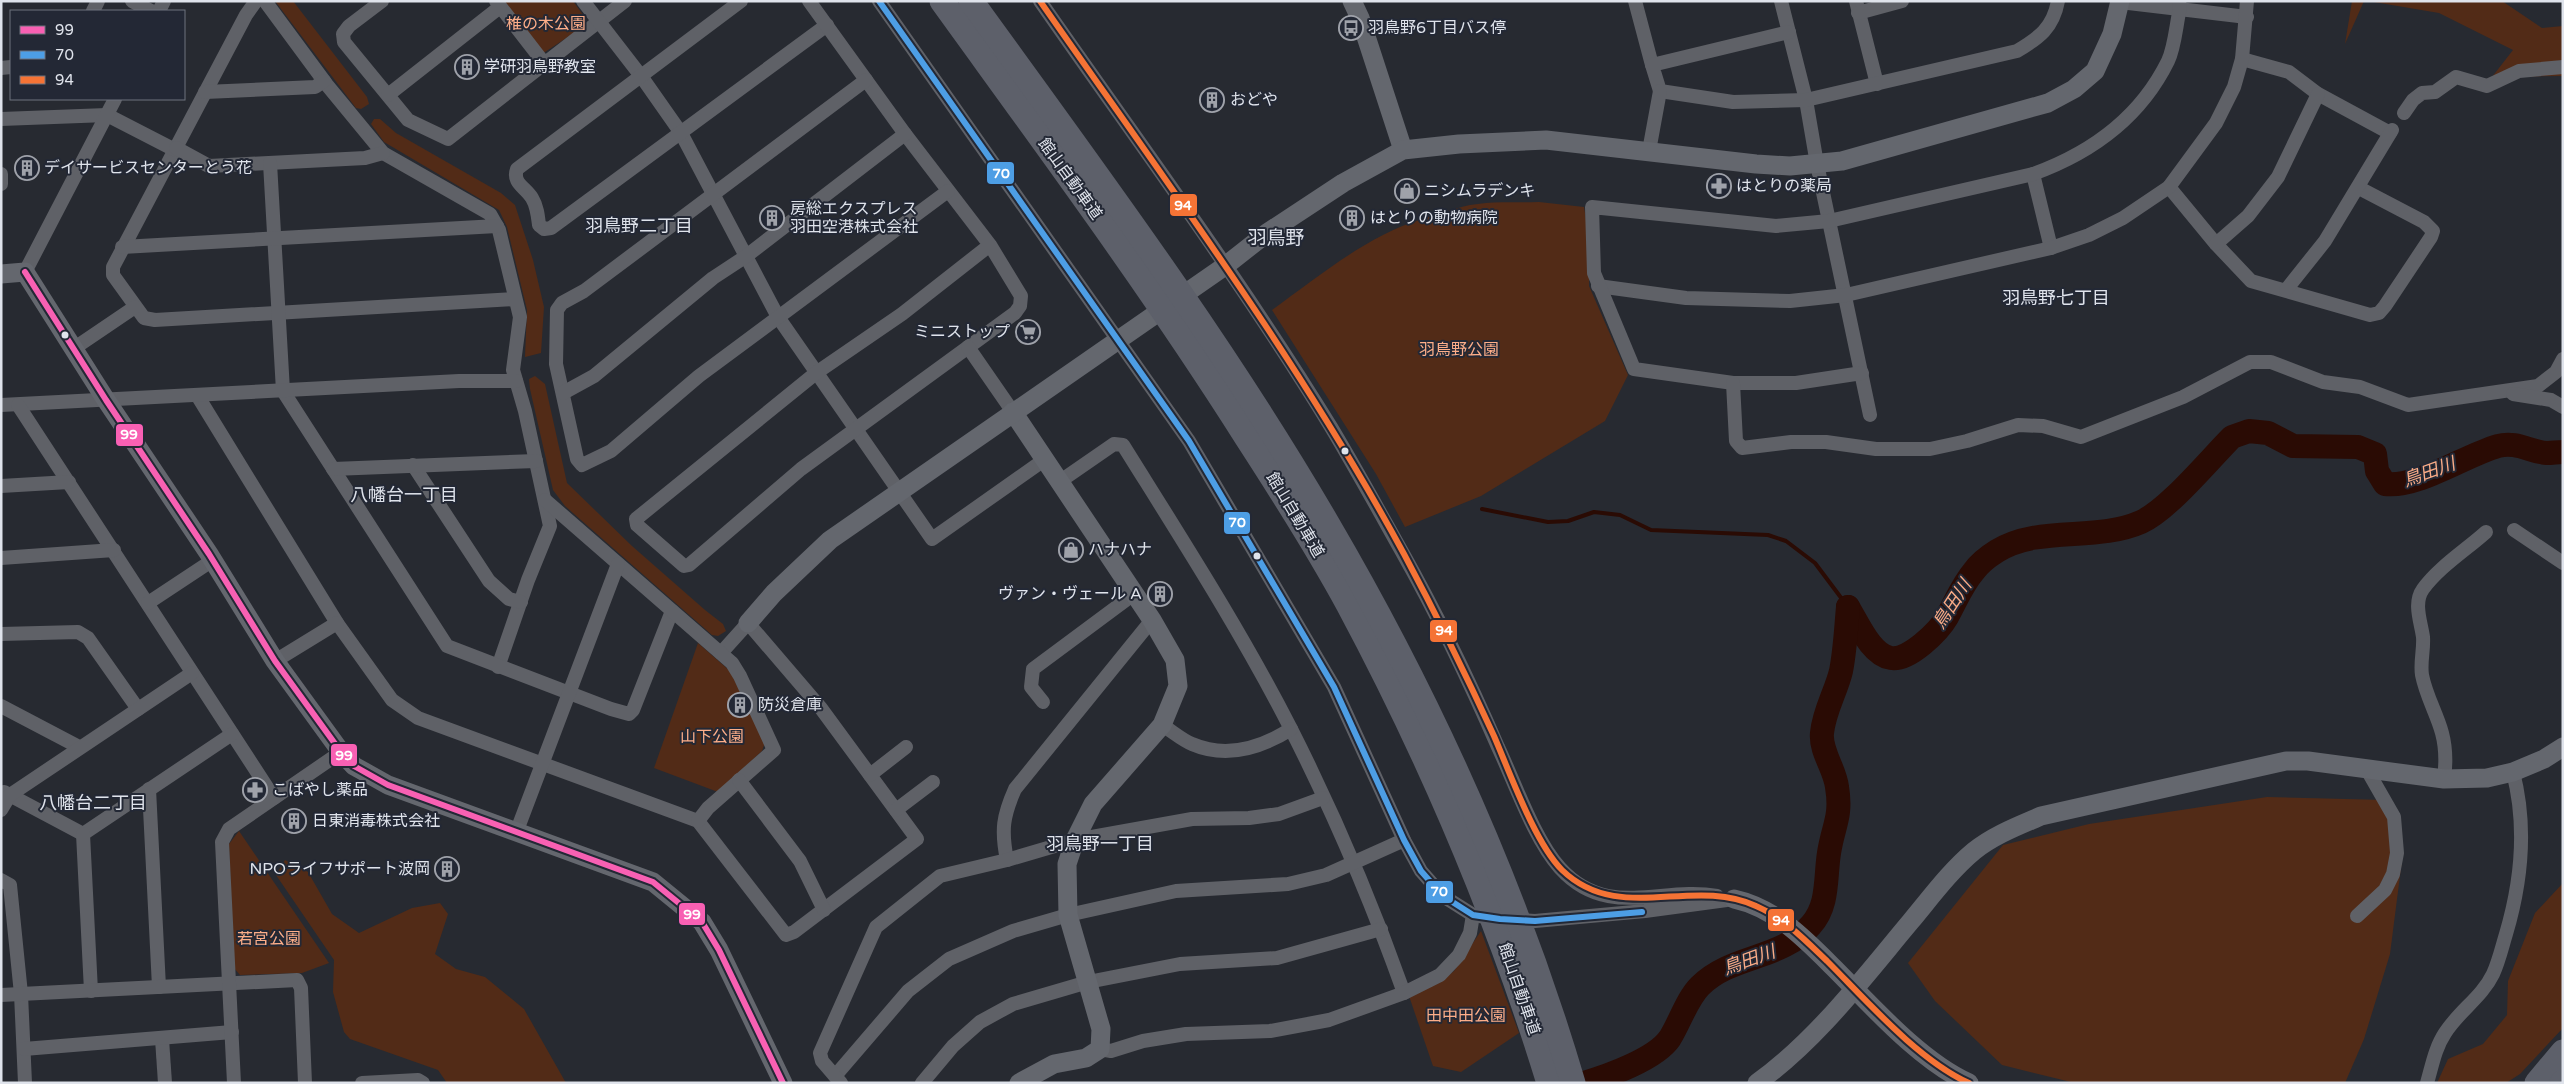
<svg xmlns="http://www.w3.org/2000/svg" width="2564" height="1084" font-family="'Varela Round','Noto Sans JP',sans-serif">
	<rect width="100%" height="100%" fill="#272a31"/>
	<g fill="#522b17">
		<path d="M275,1H293L367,97L369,104L361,109L356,108Z"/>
		<path d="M501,1H573L586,19V25L545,52H539Z"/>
		<path d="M2352,1H2364L2345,44Z"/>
		<path d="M2368,1H2502L2542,28L2563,26V76L2492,77L2513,50L2439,13Z"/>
		<path d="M374,119H380L396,133L501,193L515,205L533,260L544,307L541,353L525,357L527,310L507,227L499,210L384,142L371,124Z"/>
		<path d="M1539,202L1584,207L1586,219L1589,224V286L1628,375L1605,421L1481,496L1405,527L1376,474L1272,310C1308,284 1344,255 1383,235C1406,223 1431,216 1455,209C1481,200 1512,203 1539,202Z"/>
		<path d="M535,376L545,384L567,483L632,546L705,610L723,624L726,631L718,636L712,635L565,506L553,490L530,389L529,379Z"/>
		<path d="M698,643L730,671L765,742L762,751L718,792L654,768Z"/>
		<path d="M2267,797L2385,800L2402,860L2390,954L2364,1039L2345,1083H2075L2002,1065L1935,1001L1908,963L2003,845L2089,824Z"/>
		<path d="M239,831L329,963L302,973L240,975L234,968L229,844Z"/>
		<path d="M285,860L308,872L332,914L359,933L412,908L440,903L448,914L435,954L456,969L485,977L524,1009L566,1083H447L438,1070L350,1039L344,1032L333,992L334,960L276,875Z"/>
		<path d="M2563,883V1028L2520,1074L2506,1083H2437L2448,1059L2483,1044L2507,1015L2508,981L2535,913Z"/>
		<path d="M1481,931L1519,1033L1461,1072L1433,1066L1409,996L1439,983L1454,971Z"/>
	</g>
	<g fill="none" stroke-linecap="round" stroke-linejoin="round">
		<path stroke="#2a0b04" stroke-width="4" d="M1482,509L1548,522L1568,521L1594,512L1620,515L1651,530L1768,535L1786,541L1815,563L1848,607"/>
		<g stroke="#2a0b04" stroke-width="24">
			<path d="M1848,607C1858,623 1871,655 1891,658C1909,661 1939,631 1947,617C1956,601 1962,585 1974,571C1979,564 1989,556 1997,551C2039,525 2096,542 2141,522C2168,510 2209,460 2232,437L2249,431L2268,433L2293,446L2358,447L2375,454L2377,471L2385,484C2418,488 2466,455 2498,446C2517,441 2530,452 2547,453C2552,453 2558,452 2563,452"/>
			<path d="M1584,1083C1608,1076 1656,1059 1670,1038C1680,1022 1687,999 1700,986C1732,954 1782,960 1811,925C1829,905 1825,878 1829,853C1833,826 1842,817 1837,787C1835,769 1820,751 1822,733C1824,711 1836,692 1841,671C1845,651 1846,629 1848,607"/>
		</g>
		<g stroke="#5f6167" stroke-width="14">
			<path d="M132,1L151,11"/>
			<path d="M256,1L246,15L113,267V275L144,318L155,320L515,299"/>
			<path d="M265,1L327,85L383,153L490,214L499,230L520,317L513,370L525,411L550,526L528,580L498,667"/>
			<path d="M382,1L349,26L343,34L344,42L408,120L448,139L625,1"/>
			<path d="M496,1L544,63"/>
			<path d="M583,1L641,76L681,133L778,317L932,539L1044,460"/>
			<path d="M741,1L517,169C512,183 525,187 532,198C537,206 538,216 539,225L544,229L551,228L827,25"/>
			<path d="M809,1L905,134L990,245L1021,296L1020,306L1015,313L801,469L689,565L684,566L637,525L636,519L816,373L902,314L990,245"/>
			<path d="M879,1L1189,441L1334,687L1404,840L1421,871L1443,896L1473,915L1500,919L1535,921L1645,911L1734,899"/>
			<path d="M1040,1C1138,142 1241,280 1331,427C1355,467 1378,509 1401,550C1437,614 1469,680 1498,747C1515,783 1534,839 1560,868C1607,920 1661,886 1717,896"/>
			<path d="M1635,1L1652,65"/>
			<path d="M1781,1L1806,100L1817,164L1870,415"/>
			<path d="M1856,1L1877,84"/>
			<path d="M2120,2L2247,17"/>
			<path d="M93,11L98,1"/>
			<path d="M159,11L164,1"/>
			<path d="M1858,13L1902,1"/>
			<path d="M1789,32L1652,65L1660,91L1733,102L1806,100L2017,51C2039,38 2053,28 2058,1"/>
			<path d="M2242,59L2289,72L2318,94L2390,133"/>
			<path d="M1,68L11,67"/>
			<path d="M866,80L584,291L562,303L557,310L556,364L577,459L582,465L611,451L699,376L948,191"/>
			<path d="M205,92L315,87L324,81"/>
			<path d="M388,95L500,7"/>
			<path d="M2404,113L2413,100L2422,93L2435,92L2456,77L2487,86L2519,71L2563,67"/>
			<path d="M1,119L107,115L175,150"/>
			<path d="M176,148L209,166L365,158L383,153"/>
			<path d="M1649,151L1660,91"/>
			<path d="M270,163L283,391L447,646L611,709L629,714L633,710L672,611"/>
			<path d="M1,174V184"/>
			<path d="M2033,174L2051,248"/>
			<path d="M2169,187L2216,244L2251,281L2370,315L2379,313L2385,306L2431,237L2433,231L2424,222L2359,188"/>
			<path d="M2216,244L2248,216L2278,177L2318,94"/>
			<path d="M122,247L497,226"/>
			<path d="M25,272L115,99"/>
			<path d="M1598,286L1686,298L1790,301L1846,295L2051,248L2089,235L2123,218L2169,187L2216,123L2234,87L2242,59L2247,1"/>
			<path d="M2286,290L2325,241L2392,130"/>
			<path d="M968,347L1013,412"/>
			<path d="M73,349L135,307"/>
			<path d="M1862,373L1796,383H1733L1634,369L1594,273L1592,207L1776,226L1829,221L2033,174C2091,153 2140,118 2168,61C2175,46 2176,25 2180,8L2179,1"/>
			<path d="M1733,383L1736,441L1742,448L1791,442H1826L1876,449H1930L1967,441L2018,425L2043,426L2081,437L2183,397L2250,362H2271L2323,382L2360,387L2408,405L2538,386L2556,372L2563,359"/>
			<path d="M563,393L594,376L713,278L745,257L905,134"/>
			<path d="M2513,394L2551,400L2563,407"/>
			<path d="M197,395L337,623L392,700L418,718L698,821L786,935L794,932L917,839L820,707L748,623L721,653"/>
			<path d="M1,405L459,381H516"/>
			<path d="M18,405L274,798"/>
			<path d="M413,465L489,581L509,599L521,602"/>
			<path d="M333,469L536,461"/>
			<path d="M1059,482L1114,444L1123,445C1181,538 1241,631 1291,729C1334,814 1372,903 1404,993"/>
			<path d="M1,486L69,482"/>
			<path d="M545,500L732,663L740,676L774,750L708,808L698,821"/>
			<path d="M2514,530L2563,563"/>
			<path d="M1,558L114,550"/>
			<path d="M148,603L213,560"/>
			<path d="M1,634L78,632L88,638L138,709"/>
			<path d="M275,661L337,623"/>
			<path d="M1043,702L1031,687L1033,669L1134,594"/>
			<path d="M1,706L79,747"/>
			<path d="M1162,725C1172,731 1182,740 1192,744C1227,759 1261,748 1291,729"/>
			<path d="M870,775L906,747"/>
			<path d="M2444,779C2446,764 2446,748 2442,733C2437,714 2426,696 2422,675C2420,662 2424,650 2423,637C2421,622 2413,603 2423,589C2439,567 2466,550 2486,532"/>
			<path d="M739,780L800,861L824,910"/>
			<path d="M149,789L159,987"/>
			<path d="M4,792L83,834"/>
			<path d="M1,810L10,795L192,673"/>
			<path d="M896,810L933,782"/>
			<path d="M516,833L618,564"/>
			<path d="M83,834L232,734"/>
			<path d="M83,834L91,991"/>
			<path d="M1007,860C1001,830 1003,816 1015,789L1152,620"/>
			<path d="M1,880L10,885L21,994L25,1083"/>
			<path d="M2357,916L2385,890L2393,874L2397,853L2394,817L2366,768"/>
			<path d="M1,995L297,980L301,988L305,1083"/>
			<path d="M162,1039L165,1083"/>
			<path d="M24,1049L232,1032"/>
			<path d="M1100,1049L1111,1051L1143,1041L1186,1034L1270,1031L1329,1020L1404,993L1440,975L1459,955L1470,933L1473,915"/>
			<path d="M835,1076L908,991L949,959L1013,931L1068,915L1176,891L1288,884L1326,875L1404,840"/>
			<path d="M234,1083L222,842L229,829L341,752"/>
			<path d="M362,1083L418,1080L423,1083"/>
			<path d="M841,1083L822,1061L820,1053L876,927L940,876L1007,860L1075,840L1192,819L1249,818L1279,814L1323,798"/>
			<path d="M922,1083L953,1046L980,1022L1013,1004L1088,982L1180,964L1277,958L1381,929"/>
			<path d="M2427,1083C2432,1066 2435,1048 2445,1033C2459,1011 2482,997 2493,974C2499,961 2502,947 2506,934C2522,880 2527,826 2513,772"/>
		</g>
		<g stroke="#64676e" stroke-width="19">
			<path d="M1352,1L1360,18L1403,150"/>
			<path d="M1,274L25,272L106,400L209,554L275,661L341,752L354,766L388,785L653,882L702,922L719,950L783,1083"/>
			<path d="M1013,412L1152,620L1175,660L1178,686L1162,725L1093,804L1075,840L1067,864L1068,915L1101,1029L1100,1049L1086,1058L1054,1064L1019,1083"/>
			<path d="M748,623L774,593L830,540L1225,266L1267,233L1343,183L1403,150L1459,144L1546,140L1756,164L1790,166L1842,161L2048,103L2074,89L2095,71L2112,34L2120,1"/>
			<path d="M1734,899C1775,908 1804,938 1833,967C1871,1005 1920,1061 1969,1083"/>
			<path d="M1757,1083C1817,1040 1864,977 1911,921C1931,897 1950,871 1974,851C1994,835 2018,826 2041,816L2286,761H2308L2444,779L2487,778L2513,772L2544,759L2563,747"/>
		</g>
		<g stroke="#5d606a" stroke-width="25">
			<path d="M942,1C1046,145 1152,288 1247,438C1282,492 1317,547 1348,604C1430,757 1498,917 1549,1083"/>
			<path d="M971,1C1094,171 1221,341 1327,523C1430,699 1515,887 1573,1083"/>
			<path d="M2537,1083L2563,1052"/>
			<path d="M2562,1083L2563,1082"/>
		</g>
		<defs>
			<path id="bus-1" d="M25,272L106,400L209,554L275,661L341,752L354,766L388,785L653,882L702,922L719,950L783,1083"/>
			<path id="bus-2" d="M879,1L1189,441L1334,687L1404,840L1421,871L1443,896L1473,915L1500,919L1535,921L1642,912"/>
			<path id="bus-3" d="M1040,1C1166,182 1299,360 1404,554C1436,614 1466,675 1494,736C1510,773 1535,843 1562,870C1619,925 1691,876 1756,906C1784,918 1805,940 1827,961C1866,1000 1918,1060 1969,1083"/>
		</defs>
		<use href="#bus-1" stroke="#232835" stroke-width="10"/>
		<use href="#bus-2" stroke="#232835" stroke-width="10"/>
		<use href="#bus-3" stroke="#232835" stroke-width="10"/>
		<use href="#bus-1" stroke="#f860b3" stroke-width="6"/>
		<use href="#bus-2" stroke="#4d9ee5" stroke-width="6"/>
		<use href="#bus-3" stroke="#f57335" stroke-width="6"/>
	</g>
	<defs>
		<symbol id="bus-ring" viewBox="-11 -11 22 22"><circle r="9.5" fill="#232835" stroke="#9fa2aa" stroke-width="1.5"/><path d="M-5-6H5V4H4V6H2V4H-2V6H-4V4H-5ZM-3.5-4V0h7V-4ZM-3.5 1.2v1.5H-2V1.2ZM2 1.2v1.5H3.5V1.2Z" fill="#9fa2aa"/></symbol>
		<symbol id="building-ring" viewBox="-11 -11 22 22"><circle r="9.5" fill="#232835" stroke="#9fa2aa" stroke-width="1.5"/><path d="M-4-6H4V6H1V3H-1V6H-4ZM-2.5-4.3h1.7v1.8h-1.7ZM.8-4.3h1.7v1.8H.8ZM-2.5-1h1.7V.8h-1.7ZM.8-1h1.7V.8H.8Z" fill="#9fa2aa"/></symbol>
		<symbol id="pharmacy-ring" viewBox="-11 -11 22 22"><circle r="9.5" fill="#232835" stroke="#9fa2aa" stroke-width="1.5"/><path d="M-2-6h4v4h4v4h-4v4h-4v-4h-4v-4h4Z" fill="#9fa2aa"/></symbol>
		<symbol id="shop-ring" viewBox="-11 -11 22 22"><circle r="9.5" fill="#232835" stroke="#9fa2aa" stroke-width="1.5"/><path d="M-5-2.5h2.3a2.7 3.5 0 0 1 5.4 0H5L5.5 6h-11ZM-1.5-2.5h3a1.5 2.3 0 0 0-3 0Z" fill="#9fa2aa"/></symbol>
		<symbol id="supermarket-ring" viewBox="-11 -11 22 22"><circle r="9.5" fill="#232835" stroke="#9fa2aa" stroke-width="1.5"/><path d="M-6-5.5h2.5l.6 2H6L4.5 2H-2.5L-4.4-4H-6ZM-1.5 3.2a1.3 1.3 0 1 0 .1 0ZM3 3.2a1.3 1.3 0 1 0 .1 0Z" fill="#9fa2aa"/></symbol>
	</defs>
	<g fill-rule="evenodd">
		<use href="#bus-ring" x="1337" y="14" width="28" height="28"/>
		<use href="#building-ring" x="453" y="53" width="28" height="28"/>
		<use href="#building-ring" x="1198" y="86" width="28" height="28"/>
		<use href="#building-ring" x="13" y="154" width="28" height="28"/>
		<use href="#pharmacy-ring" x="1705" y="172" width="28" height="28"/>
		<use href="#shop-ring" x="1393" y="177" width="28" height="28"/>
		<use href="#building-ring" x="758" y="204" width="28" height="28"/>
		<use href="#building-ring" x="1338" y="204" width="28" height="28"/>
		<use href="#supermarket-ring" x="1014" y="318" width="28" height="28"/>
		<use href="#shop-ring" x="1057" y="536" width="28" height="28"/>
		<use href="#building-ring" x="1146" y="580" width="28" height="28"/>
		<use href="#building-ring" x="726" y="691" width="28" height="28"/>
		<use href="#pharmacy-ring" x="241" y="776" width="28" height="28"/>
		<use href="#building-ring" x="280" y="807" width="28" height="28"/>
		<use href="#building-ring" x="433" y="855" width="28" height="28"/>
	</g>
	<g fill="#dfe3eb" stroke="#232835" stroke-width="2">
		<circle cx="65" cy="335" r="4.5"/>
		<circle cx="1345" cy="451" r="4.5"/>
		<circle cx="1257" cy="556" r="4.5"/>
	</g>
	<g text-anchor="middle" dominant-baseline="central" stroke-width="4" stroke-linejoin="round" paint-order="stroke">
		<g font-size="16" fill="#fdae89" stroke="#232835">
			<text x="546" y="24">椎の木公園</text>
			<text x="1459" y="350">羽鳥野公園</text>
			<text x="712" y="737">山下公園</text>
			<text x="269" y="939">若宮公園</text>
			<text x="1466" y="1016">田中田公園</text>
		</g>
		<g font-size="16" fill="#dfe3eb" stroke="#232835" text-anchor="start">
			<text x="1368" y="28">羽鳥野6丁目バス停</text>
			<text x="484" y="67">学研羽鳥野教室</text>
			<text x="1230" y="100">おどや</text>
			<text x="44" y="168">デイサービスセンターとう花</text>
			<text x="1736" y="186">はとりの薬局</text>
			<text x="1424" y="191">ニシムラデンキ</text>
			<text x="790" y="209">房総エクスプレス<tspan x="790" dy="18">羽田空港株式会社</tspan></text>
			<text x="1370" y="218">はとりの動物病院</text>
			<text x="1010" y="332" text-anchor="end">ミニストップ</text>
			<text x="1088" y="550">ハナハナ</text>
			<text x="1142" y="594" text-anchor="end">ヴァン・ヴェール A</text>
			<text x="758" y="705">防災倉庫</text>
			<text x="272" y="790">こばやし薬品</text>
			<text x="312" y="821">日東消毒株式会社</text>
			<text x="430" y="869" text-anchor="end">NPOライフサポート波岡</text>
		</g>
		<g font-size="16" fill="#dfe3eb" stroke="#232835">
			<text transform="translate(1070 179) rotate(54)">館山自動車道</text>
			<text transform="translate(1295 515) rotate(59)">館山自動車道</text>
			<text transform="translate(1519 989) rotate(71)">館山自動車道</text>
		</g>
		<g font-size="18" fill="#dfe3eb" stroke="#232835">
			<text x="639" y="226">羽鳥野二丁目</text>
			<text x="2056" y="298">羽鳥野七丁目</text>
			<text x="404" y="495">八幡台一丁目</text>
			<text x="93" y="803">八幡台二丁目</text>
			<text x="1100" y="844">羽鳥野一丁目</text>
		</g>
		<g font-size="18" font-style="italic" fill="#fbac87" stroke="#232835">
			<text transform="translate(2429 472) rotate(-20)">鳥田川</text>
			<text transform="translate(1952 604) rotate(-57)">鳥田川</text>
			<text transform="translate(1749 960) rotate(-20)">鳥田川</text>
		</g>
		<g font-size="19" fill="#dfe3eb" stroke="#232835">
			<text x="1276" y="238">羽鳥野</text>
		</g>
	</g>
	<g stroke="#232835" stroke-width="2">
		<rect x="986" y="161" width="29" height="24" rx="5" fill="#4d9ee5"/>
		<rect x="1169" y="193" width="29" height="24" rx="5" fill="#f57335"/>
		<rect x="115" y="423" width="29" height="24" rx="5" fill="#f860b3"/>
		<rect x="1223" y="511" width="28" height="24" rx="5" fill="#4d9ee5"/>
		<rect x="1429" y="619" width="29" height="24" rx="5" fill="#f57335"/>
		<rect x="330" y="743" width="28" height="24" rx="5" fill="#f860b3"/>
		<rect x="1425" y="880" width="29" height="24" rx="5" fill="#4d9ee5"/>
		<rect x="678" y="902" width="28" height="24" rx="5" fill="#f860b3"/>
		<rect x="1767" y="908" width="28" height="24" rx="5" fill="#f57335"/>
	</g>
	<g font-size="14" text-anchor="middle" font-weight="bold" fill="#fff">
		<text x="1001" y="178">70</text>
		<text x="1183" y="210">94</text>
		<text x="129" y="439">99</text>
		<text x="1237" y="527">70</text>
		<text x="1444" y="635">94</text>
		<text x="344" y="760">99</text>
		<text x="1439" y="896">70</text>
		<text x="692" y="919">99</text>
		<text x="1781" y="925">94</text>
	</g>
	<rect width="2564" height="1084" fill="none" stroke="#dfe3eb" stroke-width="5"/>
	<rect x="10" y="10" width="175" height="90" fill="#232835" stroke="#6e737e"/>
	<rect x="20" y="26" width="25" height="8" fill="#f860b3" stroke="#6e737e"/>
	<text x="55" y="35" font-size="15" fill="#dfe3eb">99</text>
	<rect x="20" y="51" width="25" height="8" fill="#4d9ee5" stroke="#6e737e"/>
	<text x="55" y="60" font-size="15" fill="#dfe3eb">70</text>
	<rect x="20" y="76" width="25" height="8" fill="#f57335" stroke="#6e737e"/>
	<text x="55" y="85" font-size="15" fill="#dfe3eb">94</text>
</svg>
